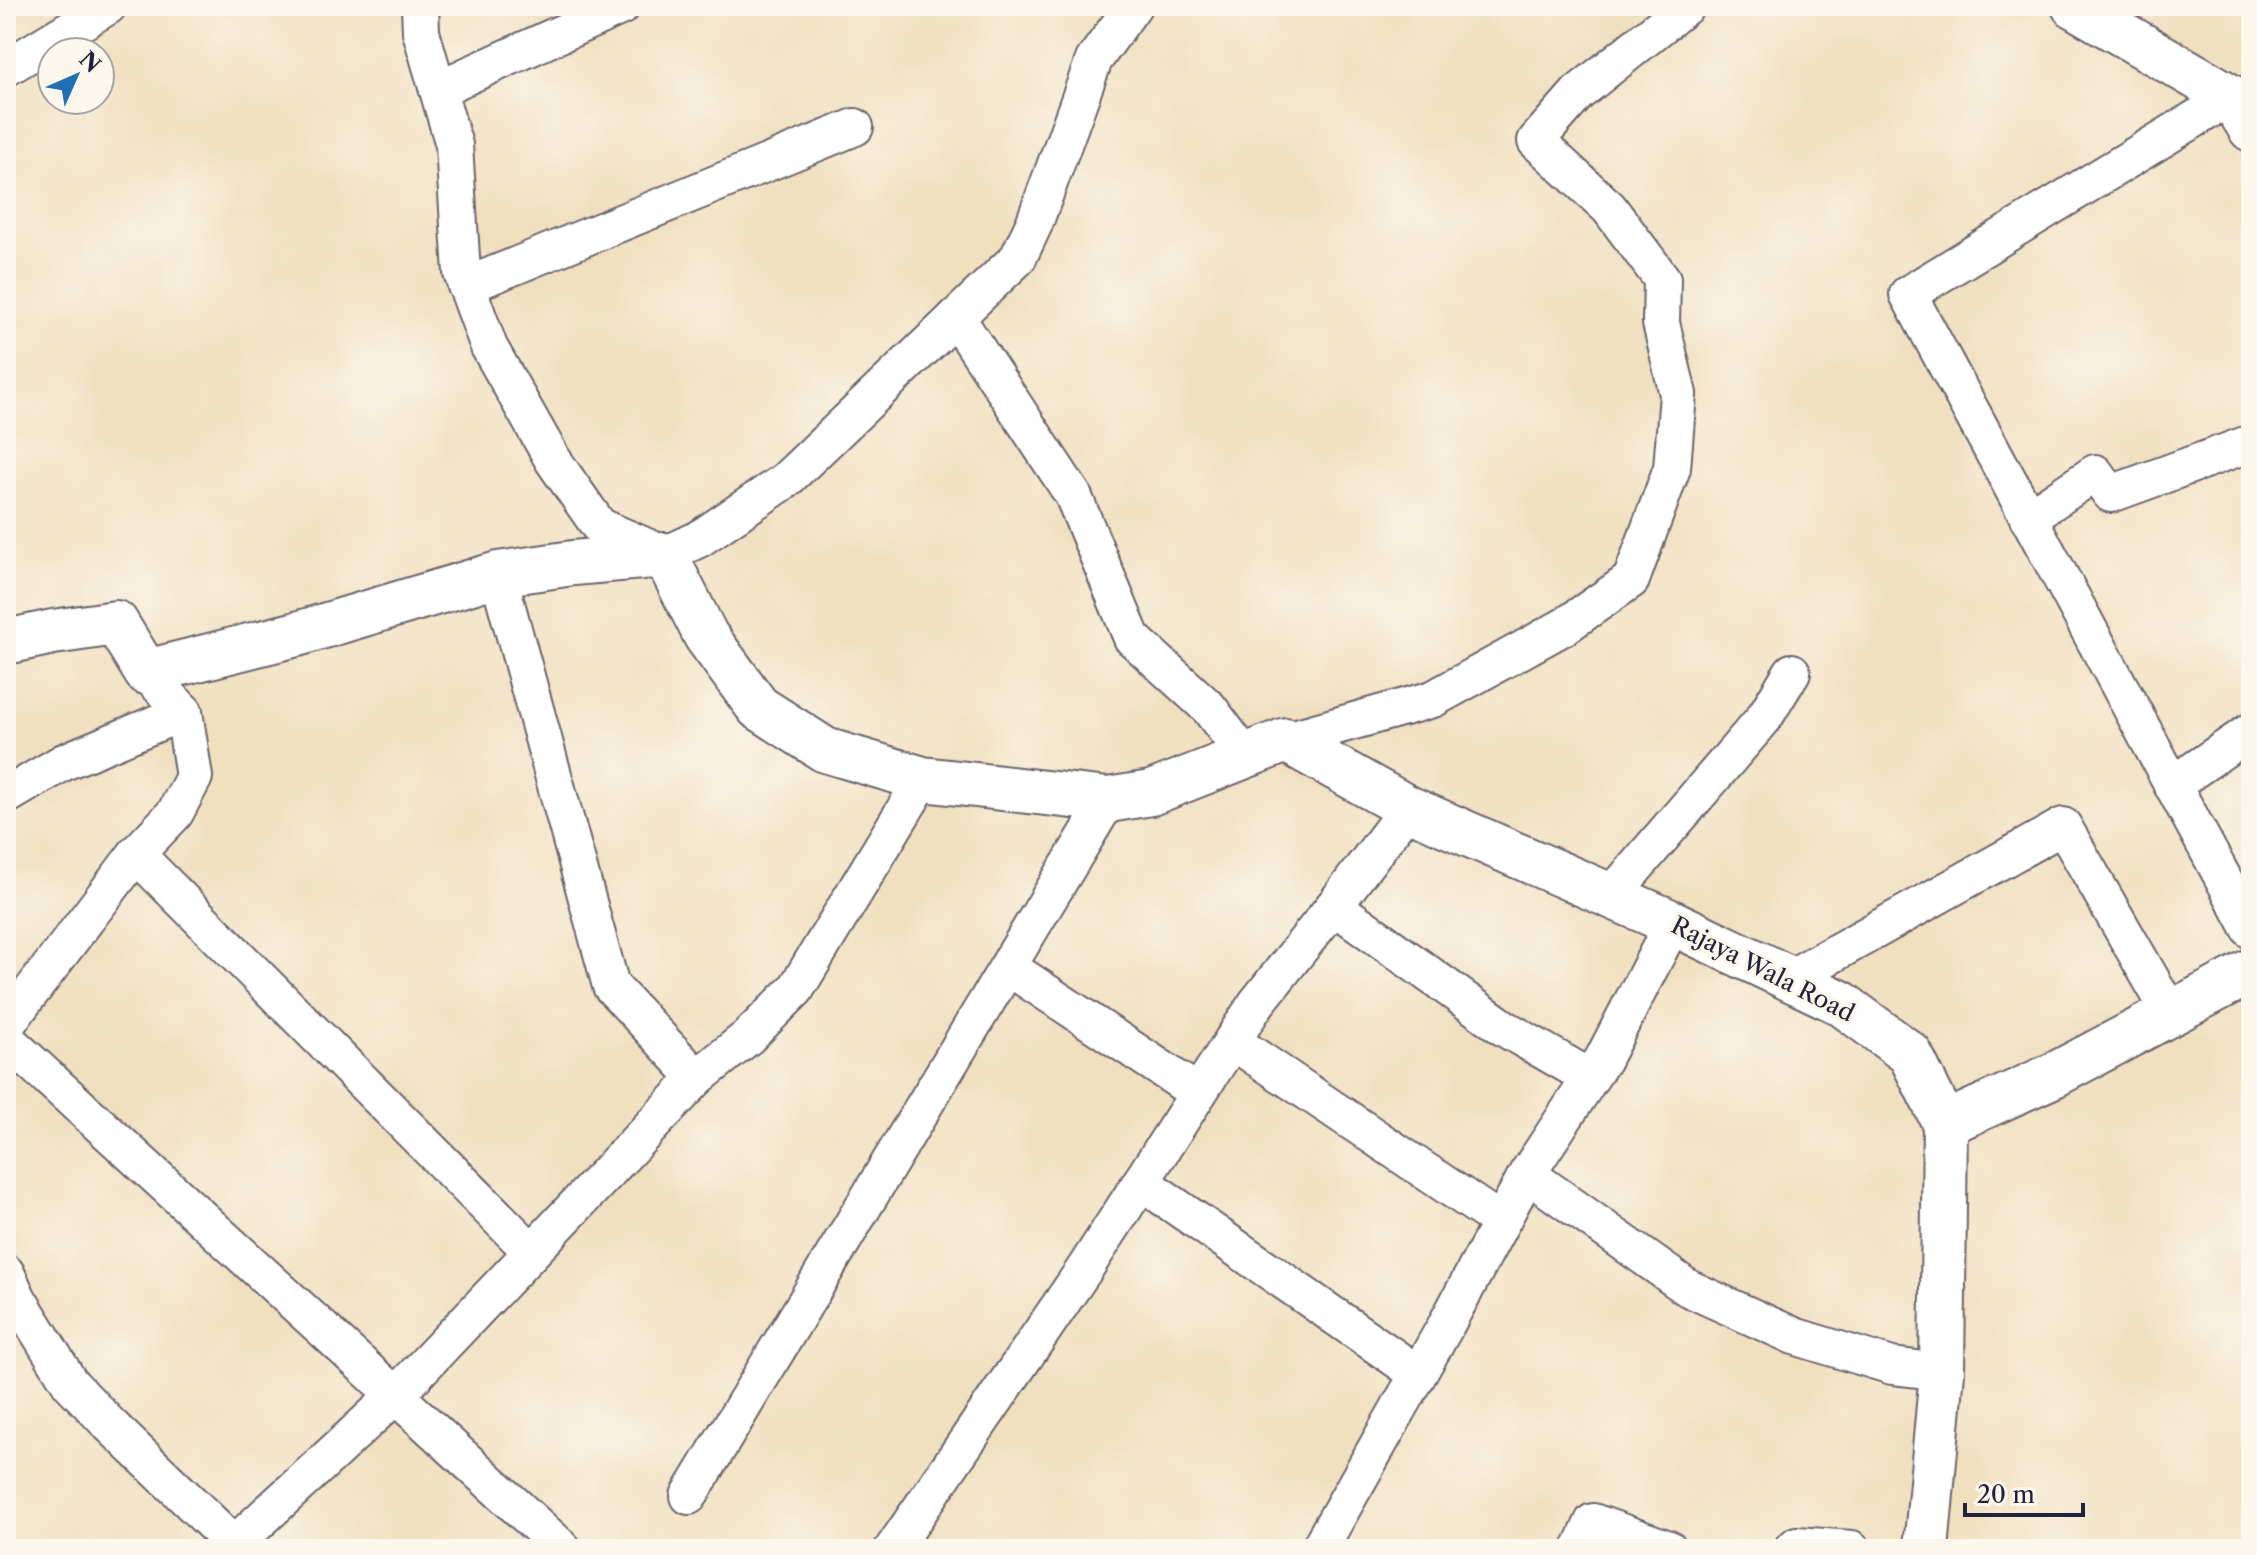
<svg xmlns="http://www.w3.org/2000/svg" width="2257" height="1555" font-family="'Libre Caslon Text',serif">
	<rect width="100%" height="100%" fill="#fbf7ec"/>
	<filter id="ink" filterUnits="userSpaceOnUse"><feTurbulence type="fractalNoise" baseFrequency=".0125" numOctaves="2"/><feDisplacementMap in="SourceGraphic" scale="16" xChannelSelector="R" yChannelSelector="G"/><feConvolveMatrix kernelMatrix="1 2 1 2 8 2 1 2 1" color-interpolation-filters="sRGB"/></filter>
	<filter id="wash" filterUnits="userSpaceOnUse"><feTurbulence type="fractalNoise" baseFrequency=".006" numOctaves="4" result="noise"/><feDisplacementMap in="SourceGraphic" scale="32" xChannelSelector="R" yChannelSelector="G"/><feGaussianBlur stdDeviation="1.8" result="paint"/><feColorMatrix in="noise" values="0 0 0 0 0 0 0 0 0 0 0 0 0 0 0 0 0 1.4 0 .05"/><feComposite in="paint" operator="in"/></filter>
	<g filter="url(#wash)">
		<rect width="100%" height="100%" fill="#f0e0c0"/>
	</g>
	<g filter="url(#ink)">
		<g fill="none" stroke-linecap="round" stroke-linejoin="round">
			<defs>
				<g id="street">
					<path d="M420,6L421,32L454,145L462,273L489,347L553,460L599,526L665,555L699,539L786,480L1018,258L1034,224L1094,60L1133,6"/>
					<path d="M6,68L108,6"/>
					<path d="M438,89L622,6"/>
					<path d="M2231,97L1908,294L2251,930"/>
					<path d="M466,286L855,127"/>
					<path d="M956,317L1073,495L1132,638L1209,708L1245,756"/>
					<path d="M2028,518L2095,473L2111,494L2251,443"/>
					<path d="M498,574L611,986L697,1078"/>
					<path d="M1286,740L1433,699L1565,626L1631,580L1672,468L1678,394L1661,323L1662,279L1609,208L1536,141L1578,93L1686,6"/>
					<path d="M2172,785L2251,731"/>
					<path d="M6,796L64,762L184,712"/>
					<path d="M136,854L531,1251"/>
					<path d="M1610,897L1764,718L1792,672"/>
					<path d="M1334,906L1504,1028L1589,1077"/>
					<path d="M1008,967L1198,1093"/>
					<path d="M1790,978L2063,826L2171,1014"/>
					<path d="M6,1025L136,854L175,813L194,777L184,712L146,672"/>
					<path d="M6,1039L563,1549"/>
					<path d="M1232,1041L1501,1222"/>
					<path d="M1527,1174L1688,1288L1794,1336L1892,1366L1942,1372"/>
					<path d="M1141,1182L1418,1374"/>
					<path d="M6,1273L18,1299L70,1383L108,1423L239,1549"/>
					<path d="M689,1496L1108,800"/>
					<path d="M229,1549L396,1395L697,1078L748,1037L796,989L923,779"/>
					<path d="M893,1549L1084,1270L1256,1004L1334,906L1408,808"/>
					<path d="M1319,1549L1445,1327L1527,1174L1603,1059L1673,923"/>
					<path d="M1581,1549L1593,1522L1669,1549"/>
					<path d="M1792,1549L1797,1545L1852,1549"/>
				</g>
				<g id="secondary">
					<path d="M2074,6L2231,97L2251,129"/>
					<path d="M6,642L53,632L116,623L146,672L297,634L498,574L573,563L665,555L706,636L758,707L825,750L923,779L1108,800L1151,793L1286,740L1408,808L1673,923L1841,1003L1910,1054L1945,1124L1942,1372L1926,1549"/>
					<path d="M1945,1124L2054,1075L2251,971"/>
				</g>
			</defs>
			<use href="#street" stroke="#6a646a" stroke-width="40"/>
			<use href="#secondary" stroke="#6a646a" stroke-width="48"/>
			<use href="#street" stroke="#fff" stroke-width="36"/>
			<use href="#secondary" stroke="#fff" stroke-width="44"/>
		</g>
	</g>
	<g text-anchor="middle" dominant-baseline="central" stroke-width="7" stroke-linejoin="round" paint-order="stroke">
		<g font-size="24" fill="#22223b" stroke="#fbf7ec">
			<text transform="translate(1763 969) rotate(27)">Rajaya Wala Road</text>
		</g>
	</g>
	<rect width="2257" height="1555" fill="none" stroke="#fbf7ec" stroke-width="32"/>
	<g transform="translate(76 76) rotate(45)"><circle r="38" fill="#fbf7ec" stroke="#a4a2a5" stroke-width="2"/>
	<path d="M0-6L14 30L0 20L-14 30Z" fill="#1f6fb2"/>
	<text y="-12" font-size="22" font-weight="bold" text-anchor="middle" fill="#22223b">N</text>
	</g>
	<path d="M1965 1503v12h118v-12" fill="none" stroke="#22223b" stroke-width="4"/>
	<text x="1977" y="1503" font-size="24" fill="#22223b" stroke="#fbf7ec" stroke-width="6" paint-order="stroke">20 m</text>
</svg>
